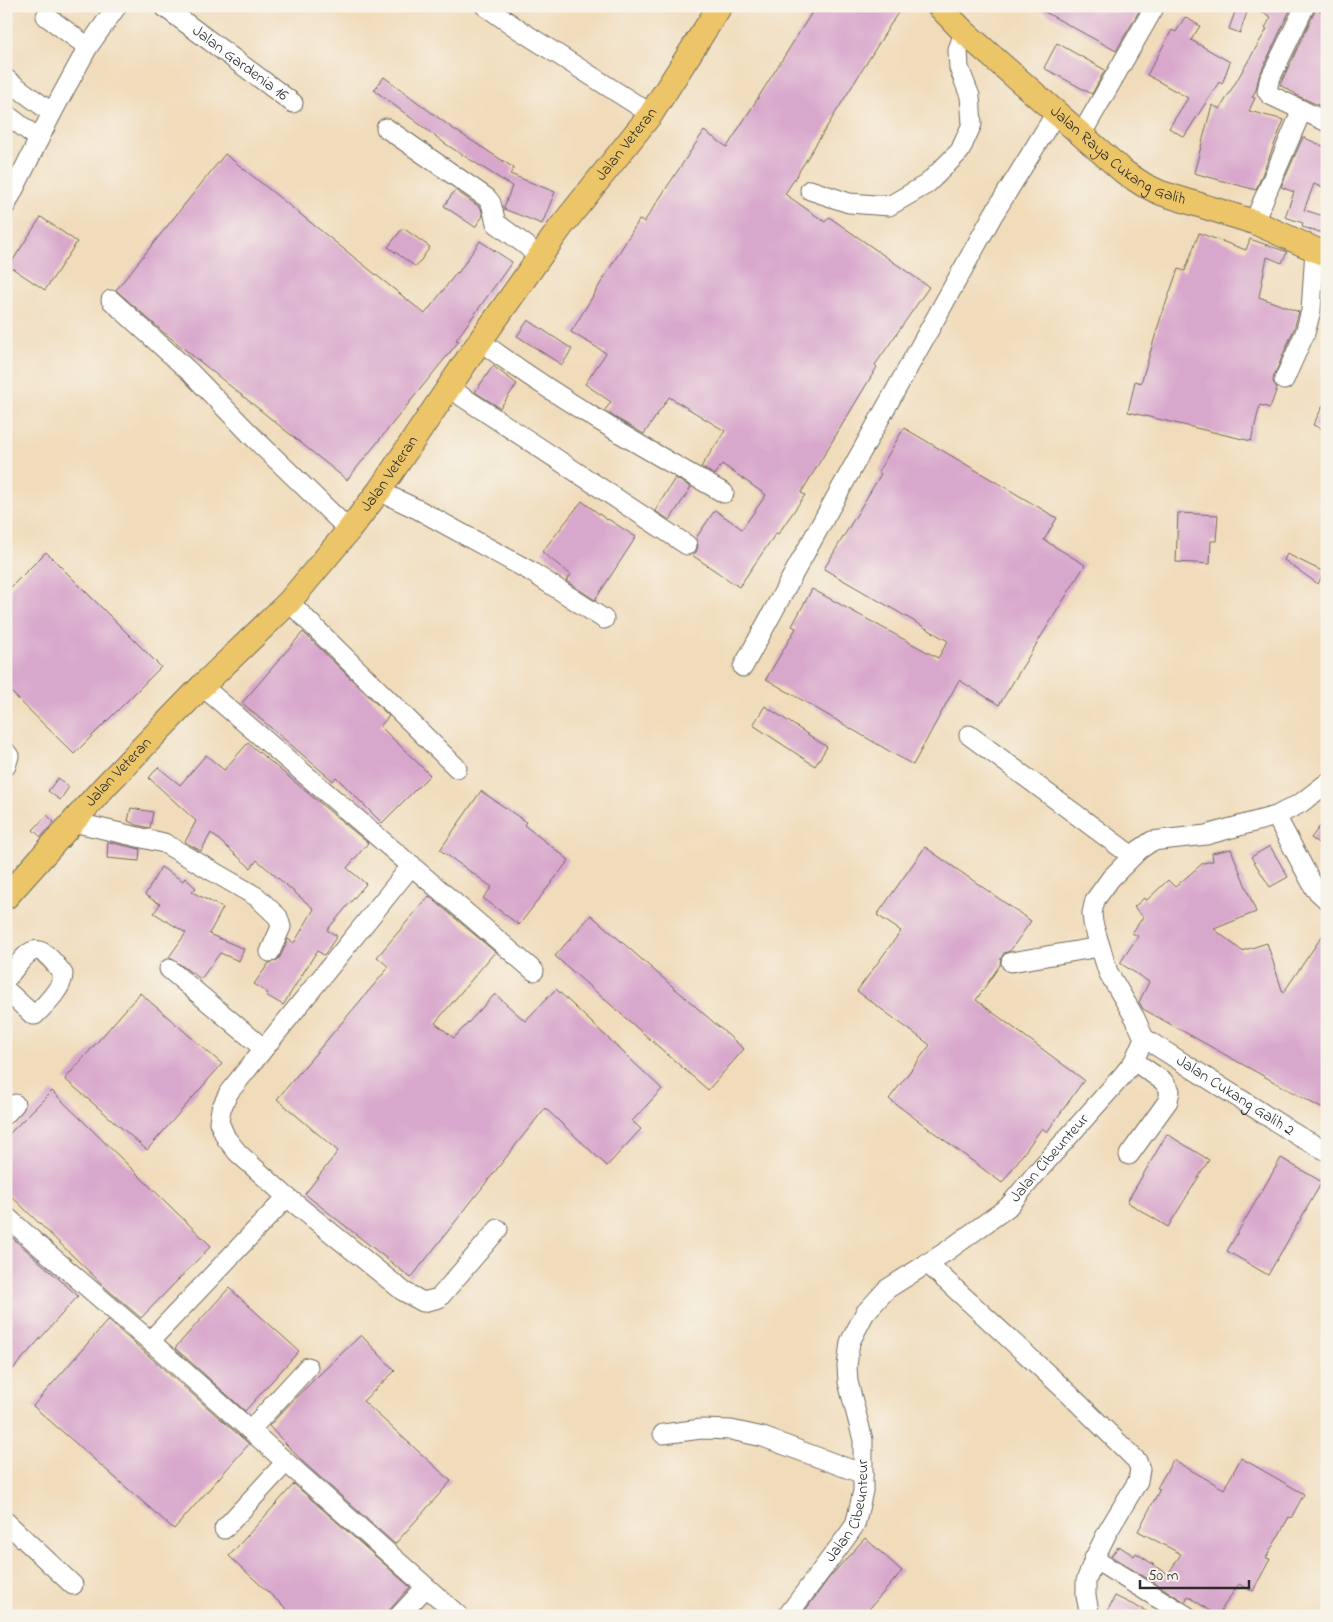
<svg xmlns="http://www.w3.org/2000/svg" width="1333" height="1622" font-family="'Indie Flower',sans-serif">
	<rect width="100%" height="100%" fill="#f7f3e8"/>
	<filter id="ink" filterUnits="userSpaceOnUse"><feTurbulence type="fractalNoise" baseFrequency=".02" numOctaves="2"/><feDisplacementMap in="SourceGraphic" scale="10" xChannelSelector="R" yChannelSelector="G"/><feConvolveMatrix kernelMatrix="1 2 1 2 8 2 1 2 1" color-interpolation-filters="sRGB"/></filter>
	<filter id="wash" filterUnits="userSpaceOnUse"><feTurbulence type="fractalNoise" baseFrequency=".0096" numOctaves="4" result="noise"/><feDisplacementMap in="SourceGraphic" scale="20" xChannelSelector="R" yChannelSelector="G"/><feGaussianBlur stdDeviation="1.12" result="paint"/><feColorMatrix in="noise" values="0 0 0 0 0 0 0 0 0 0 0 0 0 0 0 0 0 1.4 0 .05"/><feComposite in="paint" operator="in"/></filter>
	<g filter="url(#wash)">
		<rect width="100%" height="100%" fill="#f0dbba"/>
		<g id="blocks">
			<g fill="#d8a7cc">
				<path d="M816,6H902L785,194L825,222L829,217L929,287L875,365L877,367L801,493L805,495L778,534L776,533L739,587L692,555L696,552L698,546L696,538L715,510L742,529L766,495L722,464L715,475L701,467L725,431L669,397L644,434L614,417L605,410L611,402L585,384L606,353L571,332L639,220L644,222L704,131L727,147Z"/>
				<path d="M1034,6H1142L1116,51Z"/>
				<path d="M1237,6H1249L1240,33L1229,29Z"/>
				<path d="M1252,6H1292L1259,76L1256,90L1252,97L1255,98L1249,111L1284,120L1256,190L1194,173L1212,105L1220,109L1267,29L1265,28L1271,17Z"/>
				<path d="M1316,9L1327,15V109L1296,95V94L1280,85Z"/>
				<path d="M1185,17L1200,26L1191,40L1230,62L1222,84L1219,82L1184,137L1169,128L1188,98L1147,75L1172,30L1176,32Z"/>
				<path d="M1057,43L1105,70L1092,94L1044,68Z"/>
				<path d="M384,77L452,128L514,168L510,174L555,192L542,224L504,209V207L512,186L447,145L374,90Z"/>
				<path d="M1303,137L1327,148V190L1314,184L1304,210L1327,217V234L1302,227L1303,223L1285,217L1294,192L1281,187Z"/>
				<path d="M225,154L425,314L457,272L458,273L480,241L512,262L456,340L459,341L347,480L162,331L116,290Z"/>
				<path d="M455,190L481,208L483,216L475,227L444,206Z"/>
				<path d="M41,217L77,242L45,290L9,266Z"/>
				<path d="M403,228L430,247L416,267L388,247Z"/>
				<path d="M1199,233L1246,250L1250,239L1287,252L1282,263L1267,257L1259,297L1299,312L1294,329L1274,376L1273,382L1277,388L1270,408L1260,405L1251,441L1128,412L1135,381L1141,383L1160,320L1178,269L1185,271Z"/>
				<path d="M528,320L572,349L562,365L517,336Z"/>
				<path d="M493,366L517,384L500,408L475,392Z"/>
				<path d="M1327,398V431L1313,425Z"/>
				<path d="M904,428L1057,518L1044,540L1085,565L999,705L959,680L913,765L766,679L796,628L792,626L812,589L938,658L948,641L824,569L881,474L878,472Z"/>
				<path d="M675,478L691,487L670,520L655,511Z"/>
				<path d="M582,501L607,520L608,519L636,537L595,600L566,581L571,575L542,552Z"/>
				<path d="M1178,513L1218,515L1216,541H1211L1210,564L1176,562Z"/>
				<path d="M46,552L161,667L74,754L6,687V592Z"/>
				<path d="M1287,554L1324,572L1318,584L1284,560Z"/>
				<path d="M303,632L389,716L380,726L430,775L382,823L336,777L333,781L242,703Z"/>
				<path d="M765,706L827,747L815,766L753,725Z"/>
				<path d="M248,743L368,843L347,868L366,884L327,930L337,936L324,955L317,951L283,1005L266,995L268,993L254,984L269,963L276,961L280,957L288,939L294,943L314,909L257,860L251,868L211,833L201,851L185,842L196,821L149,778L158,767L180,785L206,755L224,770Z"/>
				<path d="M58,778L69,787L60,800L48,791Z"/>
				<path d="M481,791L526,822L524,825L569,860L519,925L483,898L492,887L440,850Z"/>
				<path d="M131,808L153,812L150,828L137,825L128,821Z"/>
				<path d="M47,815L54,822L41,837L33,830Z"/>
				<path d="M1327,817V849L1311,838Z"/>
				<path d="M108,842L140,849L139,861L107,858Z"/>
				<path d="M1270,846L1288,877L1270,887L1251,857Z"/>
				<path d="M925,847L1031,921L1010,951L1004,953L1001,958L1000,965L976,1000L1084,1080L1047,1132L1042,1128L1002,1183L889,1099L930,1045L857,991L901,931L877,915Z"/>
				<path d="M1231,849L1256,912L1214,929L1242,951L1267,943L1283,993L1327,929V1109L1322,1106L1321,1108L1143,1009L1139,1002L1149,982L1120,963L1138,936L1132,933L1143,917L1134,907L1144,898L1146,901L1168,880L1175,887L1203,863L1213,861L1212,853Z"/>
				<path d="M161,867L183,881L185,878L196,888L192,892L223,908L209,934L244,949L239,961L220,953L201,979L169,957L186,933L154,913L160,904L145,895Z"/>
				<path d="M429,896L495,952L435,1023L454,1038L495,994L525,1021L556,989L662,1089L632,1121L641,1129L607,1166L545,1108L411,1278L305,1194L338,1151L277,1099L389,967L377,957Z"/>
				<path d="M591,915L744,1049L708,1090L555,956Z"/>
				<path d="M140,993L222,1064L147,1150L65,1079Z"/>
				<path d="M52,1091L211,1246L141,1318L107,1289L6,1191V1137Z"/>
				<path d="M1167,1134L1209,1160L1168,1227L1127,1202Z"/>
				<path d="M1281,1158L1322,1182L1268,1275L1227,1251Z"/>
				<path d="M6,1232L78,1296L6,1377Z"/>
				<path d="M229,1288L299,1351L245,1411L175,1348Z"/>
				<path d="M108,1320L249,1444L174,1529L33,1406Z"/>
				<path d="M361,1335L395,1371L363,1401L451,1481L395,1544L303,1462L269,1426L297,1396Z"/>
				<path d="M1241,1458L1304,1494L1291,1518L1289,1517L1266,1558L1270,1559L1253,1591L1239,1584L1217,1616L1188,1596L1185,1602L1111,1556L1119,1546L1134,1556L1136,1553L1168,1574L1181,1554L1138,1531L1160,1489L1157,1488L1173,1460L1224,1489Z"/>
				<path d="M294,1484L410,1587L384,1616H294L229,1556Z"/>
				<path d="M865,1538L902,1571L863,1616H801L829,1578Z"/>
				<path d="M1115,1596L1156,1616H1105Z"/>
			</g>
		</g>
	</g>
	<g filter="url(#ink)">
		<use href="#blocks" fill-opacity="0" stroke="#70695d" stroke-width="1"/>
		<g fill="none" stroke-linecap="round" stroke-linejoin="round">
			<defs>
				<g id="minor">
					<path id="s1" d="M163,6L293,103"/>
					<path d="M485,6L518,29L651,114"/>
					<path d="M1305,6L1269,81L1267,91L1270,95L1327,122"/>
					<path d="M46,16L88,47"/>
					<path d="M6,79L52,113"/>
					<path d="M6,114L39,139"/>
					<path d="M386,128L487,198L491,203L496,223L527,246L538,258"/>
					<path d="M1081,135L1155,6"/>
					<path d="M810,190L849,203L889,206L927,184L960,151L972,124L970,96L959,68L958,50L964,32"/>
					<path d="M6,205L52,113L88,47L117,6"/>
					<path d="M1254,222L1302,110"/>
					<path d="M111,300L191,373L253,437L349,530"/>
					<path d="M480,341C557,398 640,446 724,493"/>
					<path d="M1284,380L1305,333L1311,311L1315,250"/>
					<path d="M449,388L687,545"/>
					<path d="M379,491L419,510L530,571L604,619"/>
					<path d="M289,602L457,768"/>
					<path d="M743,667L795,571L993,215L1056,113"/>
					<path d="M202,686L534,971"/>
					<path d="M969,735L1132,856"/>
					<path d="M6,752L9,756L6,766"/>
					<path d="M1276,816L1315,889L1327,900"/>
					<path d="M73,822L164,843L257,897L278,917L281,927L270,952"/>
					<path d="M412,865L229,1092L221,1109L219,1122L226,1138L238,1153L287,1197L403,1291L423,1302L439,1298L498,1229"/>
					<path d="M1011,962L1100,947"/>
					<path d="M169,969L263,1048"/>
					<path d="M6,979C31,949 35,936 63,974C63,988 45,1005 35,1015H33L6,990"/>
					<path id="s2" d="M1144,1038L1300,1137L1327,1151"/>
					<path d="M6,1114L15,1104"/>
					<path d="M1129,1155L1168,1101L1170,1091L1163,1081L1134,1061"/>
					<path d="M287,1197L150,1341L459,1616"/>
					<path d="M6,1216L37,1244L150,1341"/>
					<path d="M927,1263L1066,1391L1137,1461L1140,1469L1138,1481L1108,1531L1094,1559L1086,1581V1596L1090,1616"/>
					<path d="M250,1430L308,1367"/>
					<path d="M663,1434L701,1429L731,1430L763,1437L863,1474"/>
					<path d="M6,1522L73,1585"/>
					<path d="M224,1529L286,1462"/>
					<path d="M1094,1559L1187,1616"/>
					<path d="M399,1616L426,1587"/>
					<path id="s3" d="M787,1616L845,1539L855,1525L858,1513L863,1491V1440L848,1382L847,1366L850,1342L865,1313L887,1289L947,1251L1008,1207L1038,1171L1123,1075L1134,1061L1144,1038L1135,1018L1108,972L1093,923L1092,913L1095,900L1111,878L1139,850L1152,841L1206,835L1276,816L1301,803L1327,783"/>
				</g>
				<g id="major">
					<path id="s4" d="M939,6L964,32L1124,172L1144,185L1161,193L1254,222L1327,255"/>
					<path id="s5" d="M6,897L106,785L202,686L289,602L349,530L379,491L480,341L560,228L651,114L720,6"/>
				</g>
			</defs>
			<use href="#minor" stroke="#70695d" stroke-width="21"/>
			<use href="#major" stroke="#70695d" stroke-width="26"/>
			<use href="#minor" stroke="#fff" stroke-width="19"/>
			<use href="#major" stroke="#edc569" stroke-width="24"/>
		</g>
	</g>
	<g text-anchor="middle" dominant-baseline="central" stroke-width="5" stroke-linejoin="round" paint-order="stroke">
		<g font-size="16" fill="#2b2b2b" stroke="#f7f3e8">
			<text stroke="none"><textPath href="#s1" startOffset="96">Jalan Gardenia 16</textPath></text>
			<text stroke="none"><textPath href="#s5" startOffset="978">Jalan Veteran</textPath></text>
			<text stroke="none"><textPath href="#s4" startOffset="235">Jalan Raya Cukang Galih</textPath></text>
			<text stroke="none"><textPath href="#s5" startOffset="572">Jalan Veteran</textPath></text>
			<text stroke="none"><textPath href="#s5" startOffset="168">Jalan Veteran</textPath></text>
			<text stroke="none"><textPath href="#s2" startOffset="108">Jalan Cukang Galih 2</textPath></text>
			<text stroke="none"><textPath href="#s3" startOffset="575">Jalan Cibeunteur</textPath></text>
			<text stroke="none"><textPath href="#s3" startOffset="125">Jalan Cibeunteur</textPath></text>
		</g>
	</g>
	<rect width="1333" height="1622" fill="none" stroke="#f7f3e8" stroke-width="25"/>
	<path d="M1140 1580v8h109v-8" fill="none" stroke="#2b2b2b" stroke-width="2.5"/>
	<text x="1148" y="1580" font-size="15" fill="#2b2b2b" stroke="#f7f3e8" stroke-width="4" paint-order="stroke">50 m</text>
</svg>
